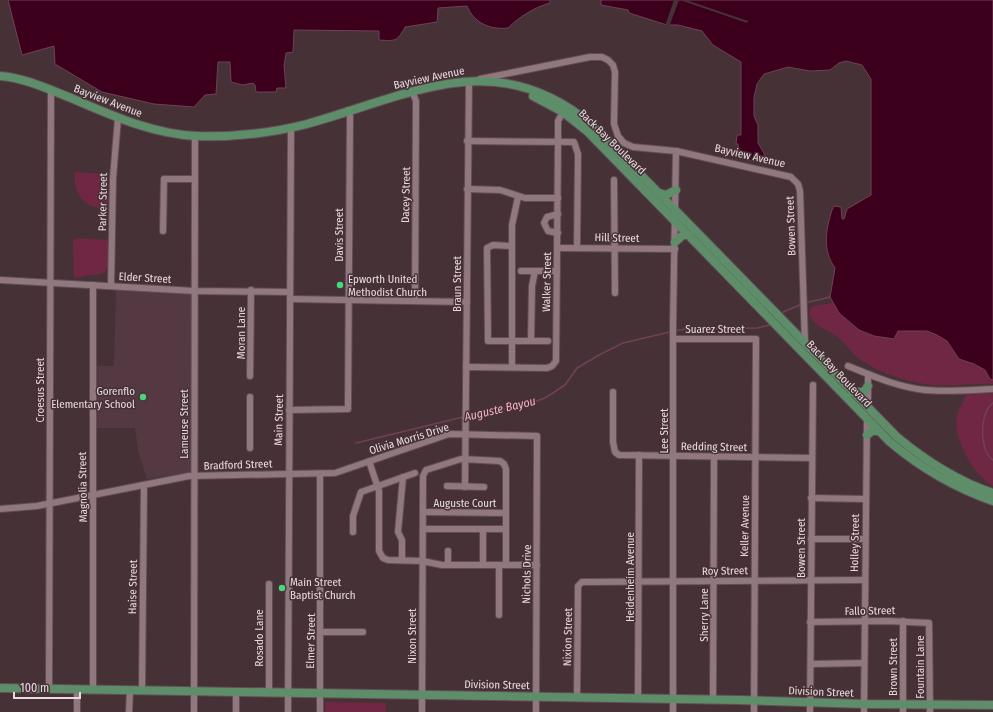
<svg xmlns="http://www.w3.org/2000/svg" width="993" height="712" font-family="'Fira Sans Condensed',sans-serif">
	<rect width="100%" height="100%" fill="#463137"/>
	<path fill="#553942" d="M116,290L191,293V472L147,479L138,450L135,428H95L96,366H114Z"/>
	<g fill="#702744">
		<path d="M75,172L108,174V209C84,209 73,195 75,172Z"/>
		<path d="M76,238L110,240L109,265L104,273L74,278L73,241Z"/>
		<path d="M833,303L839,313L894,339L898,331C912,330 938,330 948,342C952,347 955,357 960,359C967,363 976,364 983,369C987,372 988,378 993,380V384C973,383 952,387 932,385C906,382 879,373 858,358C851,352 846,344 839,338C827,328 812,328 809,311L813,306Z"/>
		<path d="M993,393V486C975,477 955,441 956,421C956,413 963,403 966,395Z"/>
		<path d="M325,702L386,703V712H325Z"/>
	</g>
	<g fill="#3c001c" stroke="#704156">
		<path d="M8,0H550V3C535,7 519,17 508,28C490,30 474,23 467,6L438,8L437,22L405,27C397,42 395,41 379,40V31L294,30L293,52L286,53L284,66L286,88H277L276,92H256L255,85L253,83L243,85L231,82L230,62H218L216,94L205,95L194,107L154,104L102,92L55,64L54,46L22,55Z"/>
		<path d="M601,0H993V380L990,379L985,370L974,364L959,359L947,341L937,335L927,331H898L894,339L874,336L859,330L839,313L830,297L835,268C822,250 826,229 832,210L834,206L841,207L842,219H844L847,209L871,195V79L862,65L846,61L839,63L830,70L810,71L788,67L764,74L757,84L754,98V116L758,125V143L765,155V158L749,161L740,157L738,144H736L737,135H741V62L713,45L702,31L678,25H667L629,13L628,10L601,5Z"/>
	</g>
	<g fill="#463137">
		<path d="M674,0H679L669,27H666L665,26Z"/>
		<path d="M680,0H686L748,21L747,23Z"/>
	</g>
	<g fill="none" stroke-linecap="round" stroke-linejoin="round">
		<g stroke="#704156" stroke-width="1.5">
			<path d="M805,303L830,297"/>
			<path d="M783,312L802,304"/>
			<path d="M674,331L686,329L758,328L770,325"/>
			<path d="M993,403C979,412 979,451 993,460"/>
			<path d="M467,416L522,406L545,398L565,385L577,368L599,355L623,343L670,332"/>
			<path d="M356,443L463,417"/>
		</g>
		<defs>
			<g id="minor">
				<path d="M480,79L590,57H602L608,60L613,65L615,72L614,124L618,136L624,143L633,147L676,151L791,177L798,184L800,191L805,344"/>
				<path d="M412,91L416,101L415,301"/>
				<path d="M467,141L574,142L578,154L577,248"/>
				<path d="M614,180L615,293"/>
				<path d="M467,189L500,190L525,198H558"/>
				<path d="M163,231L164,179H195"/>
				<path d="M558,233L548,231L544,223L547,217L558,214"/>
				<path d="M512,246L493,245L487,248L488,341H548"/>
				<path d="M558,248L675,249"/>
				<path d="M521,271H557"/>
				<path d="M0,280L195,291L290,292"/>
				<path d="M111,286L113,178L118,118"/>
				<path d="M290,299L467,302"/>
				<path d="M673,339H756L754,712"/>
				<path d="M531,341L532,286L535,271"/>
				<path d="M848,366C873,376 897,387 925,390C947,392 970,390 993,389"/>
				<path d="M466,367L547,368L552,366L556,361L558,142V121L563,112"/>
				<path d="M512,367V225L518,197"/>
				<path d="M868,374V408"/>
				<path d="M250,376L251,290"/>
				<path d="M613,392V442L615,452L619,455L811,458"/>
				<path d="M289,410L348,409L350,116L348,110"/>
				<path d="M250,448V397"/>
				<path d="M369,461L379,491V551L383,558L388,560L422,561L442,565H537"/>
				<path d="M447,486L484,487"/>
				<path d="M465,487L469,81"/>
				<path d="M811,498L866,499"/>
				<path d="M0,509L37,506L189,476L335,473L449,434L537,436L536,712"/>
				<path d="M423,512L506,513"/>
				<path d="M423,529H506"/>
				<path d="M353,532V516L361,492L415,473"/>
				<path d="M811,539H865"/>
				<path d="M402,560V540L398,532L403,477"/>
				<path d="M448,565V551"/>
				<path d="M483,565V529"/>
				<path d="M269,584V692"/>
				<path d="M499,615V565"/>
				<path d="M903,621V712"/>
				<path d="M810,622L888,621L929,623L930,712"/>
				<path d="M320,632H363"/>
				<path d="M811,664L864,663"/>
				<path d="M49,689L51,90"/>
				<path d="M93,690V285"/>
				<path d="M142,690L144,485"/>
				<path d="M577,698L578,586L582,582L865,580"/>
				<path d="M638,699L639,455"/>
				<path d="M713,700L714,457"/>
				<path d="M77,712V689"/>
				<path d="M129,712L130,690"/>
				<path d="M194,712L195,136"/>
				<path d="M236,712V692"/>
				<path d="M288,712L291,128"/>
				<path d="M320,712V474"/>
				<path d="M422,712L423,476L426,470L461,459L500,461L504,464L506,469V565"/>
				<path d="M673,712V325L676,151"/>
				<path d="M810,712L813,385"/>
				<path d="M864,712L867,418"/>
			</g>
			<g id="major">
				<path d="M0,76C25,78 48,89 71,98C111,115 152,134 196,136C232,137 272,133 307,124C411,95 496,44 592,125L897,437C926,461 957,481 993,493"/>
				<path d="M533,96L563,112L587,131L890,442C921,468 955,488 993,501"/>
				<path d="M659,193L666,195L676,190"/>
				<path d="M675,242L683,235H689"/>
				<path d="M852,392H864L868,386"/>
				<path d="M867,435L872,431H879"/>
				<path d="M0,688L739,700L864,704L993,705"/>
			</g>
		</defs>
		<use href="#minor" stroke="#614e54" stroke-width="8"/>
		<use href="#major" stroke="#614e54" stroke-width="10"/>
		<use href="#minor" stroke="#91787f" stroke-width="6"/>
		<use href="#major" stroke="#5e8e69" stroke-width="8"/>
	</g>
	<g fill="#48d778" stroke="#463137" stroke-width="1.5">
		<circle cx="340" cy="285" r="4"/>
		<circle cx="143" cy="397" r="4"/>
		<circle cx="282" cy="588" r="4"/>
	</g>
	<g text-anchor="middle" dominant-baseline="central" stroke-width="3" stroke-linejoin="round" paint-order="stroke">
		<g font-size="11" fill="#e8dade" stroke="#463137">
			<text transform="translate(429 78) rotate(-12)">Bayview Avenue</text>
			<text transform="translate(108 101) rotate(21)">Bayview Avenue</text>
			<text transform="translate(612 142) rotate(44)">Back Bay Boulevard</text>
			<text transform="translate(750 156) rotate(13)">Bayview Avenue</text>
			<text transform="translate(406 195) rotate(-89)">Dacey Street</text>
			<text transform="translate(103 202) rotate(-89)">Parker Street</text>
			<text transform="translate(791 226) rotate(-92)">Bowen Street</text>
			<text transform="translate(339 235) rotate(-90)">Davis Street</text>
			<text transform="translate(617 238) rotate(1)">Hill Street</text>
			<text transform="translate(145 278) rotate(3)">Elder Street</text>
			<text transform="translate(547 282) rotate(-89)">Walker Street</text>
			<text transform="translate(457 284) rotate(-90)">Braun Street</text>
			<text x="715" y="329">Suarez Street</text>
			<text transform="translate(241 333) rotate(-90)">Moran Lane</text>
			<text transform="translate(839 374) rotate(46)">Back Bay Boulevard</text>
			<text transform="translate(40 390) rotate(-90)">Croesus Street</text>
			<text transform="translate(279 420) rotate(-89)">Main Street</text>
			<text transform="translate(184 424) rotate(-90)">Lameuse Street</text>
			<text transform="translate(664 431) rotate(-90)">Lee Street</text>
			<text transform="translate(409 439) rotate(-17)">Olivia Morris Drive</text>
			<text transform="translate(714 447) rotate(1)">Redding Street</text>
			<text transform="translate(238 465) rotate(-2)">Bradford Street</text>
			<text transform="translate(83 487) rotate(-91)">Magnolia Street</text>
			<text x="465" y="503">Auguste Court</text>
			<text transform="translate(745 526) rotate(-89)">Keller Avenue</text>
			<text transform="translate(855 543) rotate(-89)">Holley Street</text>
			<text transform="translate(801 548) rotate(-90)">Bowen Street</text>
			<text transform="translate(725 571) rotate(-1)">Roy Street</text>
			<text transform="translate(527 574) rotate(-89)">Nichols Drive</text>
			<text transform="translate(630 577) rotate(-90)">Heidenheim Avenue</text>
			<text transform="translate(133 587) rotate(-89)">Haise Street</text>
			<text transform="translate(870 611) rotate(-1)">Fallo Street</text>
			<text transform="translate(704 615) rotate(-90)">Sherry Lane</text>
			<text transform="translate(412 636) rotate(-90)">Nixon Street</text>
			<text transform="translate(568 637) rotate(-89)">Nixion Street</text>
			<text transform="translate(259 638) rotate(-90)">Rosado Lane</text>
			<text transform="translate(311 641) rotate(-89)">Elmer Street</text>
			<text transform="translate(893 667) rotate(-90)">Brown Street</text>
			<text transform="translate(920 667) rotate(-90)">Fountain Lane</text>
			<text transform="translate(497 685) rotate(1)">Division Street</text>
			<text transform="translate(821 692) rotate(2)">Division Street</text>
		</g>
		<g font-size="11" fill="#e8dade" stroke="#463137" text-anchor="start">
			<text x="348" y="279">Epworth United<tspan x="348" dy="13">Methodist Church</tspan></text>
			<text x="135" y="391" text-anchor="end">Gorenflo<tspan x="135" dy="13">Elementary School</tspan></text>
			<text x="290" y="582">Main Street<tspan x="290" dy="13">Baptist Church</tspan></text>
		</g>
		<g font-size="12" font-style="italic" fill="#f8b0c7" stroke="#463137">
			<text transform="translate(500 409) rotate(-13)">Auguste Bayou</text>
		</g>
	</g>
	<path d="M14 692v6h66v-6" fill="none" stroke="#e8dade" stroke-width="2"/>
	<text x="20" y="692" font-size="12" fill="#e8dade" stroke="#463137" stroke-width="3" paint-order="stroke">100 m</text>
</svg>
